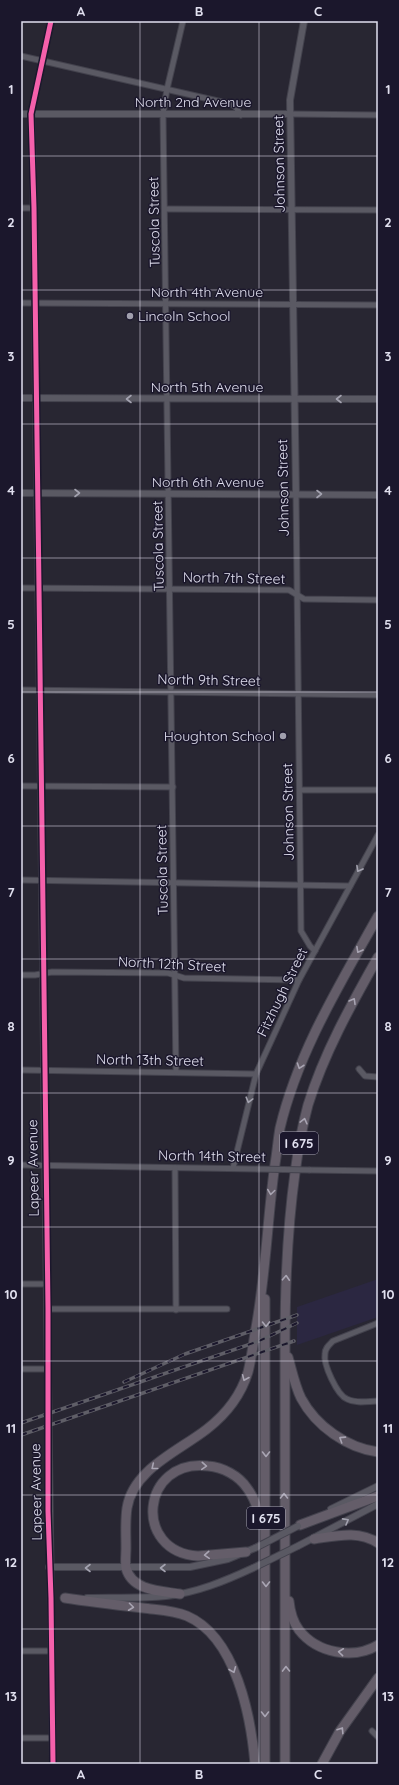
<svg xmlns="http://www.w3.org/2000/svg" width="399" height="1785" font-family="Quicksand,sans-serif">
	<rect width="100%" height="100%" fill="#282632"/>
	<path fill="#2b2741" d="M378,1279V1317L297,1345V1307Z"/>
	<g fill="none" stroke-linecap="round" stroke-linejoin="round">
		<defs>
			<g id="minor">
				<path d="M21,56L231,104L235,106L241,115"/>
				<path d="M31,114L51,21"/>
				<path d="M290,114L378,115"/>
				<path d="M21,208H34"/>
				<path d="M166,209L378,210"/>
				<path d="M21,303L378,305"/>
				<path d="M296,494L301,931L310,946L315,951"/>
				<path d="M21,588L289,590L304,599L378,600"/>
				<path d="M21,690L378,695"/>
				<path d="M21,786L173,787"/>
				<path d="M300,790H378"/>
				<path d="M21,880L350,886"/>
				<path d="M21,975H35L52,972L168,973L184,978L299,980"/>
				<path d="M359,1069L365,1076L378,1077"/>
				<path d="M21,1070L256,1074"/>
				<path d="M176,1072L163,114L167,89L183,21"/>
				<path d="M21,1165L257,1169"/>
				<path d="M175,1168L176,1310"/>
				<path d="M233,1168L256,1074L299,980L378,835"/>
				<path d="M310,1170L378,1171"/>
				<path d="M21,1284H47"/>
				<path d="M48,1309H227"/>
				<path d="M378,1323L333,1341C329,1345 325,1348 325,1354C323,1364 337,1395 347,1399C356,1404 369,1401 378,1401"/>
				<path d="M21,1369H47"/>
				<path d="M21,1651H52"/>
				<path d="M372,1731L378,1737"/>
				<path d="M21,1738H52"/>
			</g>
			<g id="tertiary">
				<path d="M21,114H290"/>
				<path d="M31,114C35,208 35,302 36,396C37,498 39,601 40,703C44,1057 48,1410 53,1764"/>
				<path d="M21,398L378,399"/>
				<path d="M21,493L378,495"/>
				<path d="M296,494L290,100L304,21"/>
				<path d="M331,1509L378,1486"/>
				<path d="M298,1546L378,1504"/>
				<path d="M49,1567H190L228,1559L255,1548"/>
				<path d="M87,1598C113,1597 140,1599 166,1596C196,1593 225,1581 253,1568"/>
			</g>
			<g id="motorway">
				<path d="M288,1357C292,1371 295,1386 301,1398C316,1426 347,1448 378,1452"/>
				<path d="M300,1525L378,1496"/>
				<path d="M314,1539C336,1536 358,1530 378,1543"/>
				<path d="M246,1552L198,1556C132,1552 141,1458 208,1466C223,1467 239,1476 247,1488C256,1499 259,1514 264,1527"/>
				<path d="M180,1594C161,1591 132,1591 126,1568C125,1562 126,1554 126,1548C126,1535 125,1521 127,1508C133,1469 179,1451 207,1429C225,1415 241,1395 248,1372C251,1360 253,1346 255,1333C266,1277 267,1220 275,1164C277,1152 278,1140 280,1128C298,1052 340,984 378,916"/>
				<path d="M65,1598C91,1602 117,1605 143,1608C158,1610 173,1610 187,1616C236,1637 251,1717 255,1764"/>
				<path d="M289,1601C290,1611 293,1622 299,1630C317,1653 353,1660 378,1645"/>
				<path d="M265,1764V1299"/>
				<path d="M285,1764V1345C285,1287 287,1230 295,1173C298,1150 302,1127 308,1105C324,1053 351,1005 378,957"/>
				<path d="M322,1764L340,1731L378,1678"/>
			</g>
		</defs>
		<use href="#minor" stroke="#43424d" stroke-width="7"/>
		<use href="#tertiary" stroke="#43424d" stroke-width="8"/>
		<use href="#motorway" stroke="#43424d" stroke-width="11"/>
		<use href="#minor" stroke="#5a5963" stroke-width="5"/>
		<use href="#tertiary" stroke="#5a5963" stroke-width="6"/>
		<use href="#motorway" stroke="#645d69" stroke-width="9"/>
		<defs>
			<g id="rail">
				<path d="M124,1382L185,1354L297,1315"/>
				<path d="M21,1423L259,1341L297,1323"/>
				<path d="M21,1435L294,1341"/>
			</g>
		</defs>
		<use href="#rail" stroke="#5f5e67" stroke-width="3.5"/>
		<use href="#rail" stroke="#1b172c" stroke-width="2" stroke-dasharray="6" stroke-linecap="butt"/>
		<defs>
			<path id="minor-bridge" d="M257,1169L310,1170"/>
			<g id="tertiary-bridge">
				<path d="M255,1548L298,1526"/>
				<path d="M253,1568L298,1546"/>
			</g>
		</defs>
		<use href="#minor-bridge" stroke="#43424d" stroke-width="7" stroke-linecap="butt"/>
		<use href="#tertiary-bridge" stroke="#43424d" stroke-width="8" stroke-linecap="butt"/>
		<use href="#minor-bridge" stroke="#5a5963" stroke-width="5"/>
		<use href="#tertiary-bridge" stroke="#5a5963" stroke-width="6"/>
		<defs>
			<path id="cycleway" d="M51,21L31,114L34,208L39,588L48,1309V1511L51,1598L53,1764"/>
		</defs>
		<use href="#cycleway" stroke="#1b172c" stroke-width="8"/>
		<use href="#cycleway" stroke="#f560ab" stroke-width="5"/>
	</g>
	<defs><path id="oneway-chevron" d="M-2-3.5L2.5 0L-2 3.5" fill="none" stroke-width="1.6" stroke-linecap="round" stroke-linejoin="round"/></defs>
	<g stroke="#a4a3b0">
		<use href="#oneway-chevron" transform="translate(129 399) rotate(-180)"/>
		<use href="#oneway-chevron" transform="translate(339 399) rotate(-180)"/>
		<use href="#oneway-chevron" transform="translate(77 493)"/>
		<use href="#oneway-chevron" transform="translate(319 494)"/>
		<use href="#oneway-chevron" transform="translate(359 869) rotate(119)"/>
		<use href="#oneway-chevron" transform="translate(249 1100) rotate(105)"/>
		<use href="#oneway-chevron" transform="translate(346 1521) rotate(-29)"/>
		<use href="#oneway-chevron" transform="translate(88 1568) rotate(-180)"/>
		<use href="#oneway-chevron" transform="translate(163 1568) rotate(180)"/>
	</g>
	<g stroke="#a9a5b3">
		<use href="#oneway-chevron" transform="translate(359 950) rotate(119)"/>
		<use href="#oneway-chevron" transform="translate(353 1001) rotate(-60)"/>
		<use href="#oneway-chevron" transform="translate(300 1066) rotate(109)"/>
		<use href="#oneway-chevron" transform="translate(304 1121) rotate(-76)"/>
		<use href="#oneway-chevron" transform="translate(271 1192) rotate(98)"/>
		<use href="#oneway-chevron" transform="translate(286 1278) rotate(-87)"/>
		<use href="#oneway-chevron" transform="translate(266 1324) rotate(89)"/>
		<use href="#oneway-chevron" transform="translate(245 1378) rotate(113)"/>
		<use href="#oneway-chevron" transform="translate(342 1439) rotate(-147)"/>
		<use href="#oneway-chevron" transform="translate(266 1454) rotate(90)"/>
		<use href="#oneway-chevron" transform="translate(204 1466) rotate(4)"/>
		<use href="#oneway-chevron" transform="translate(154 1467) rotate(141)"/>
		<use href="#oneway-chevron" transform="translate(284 1496) rotate(-90)"/>
		<use href="#oneway-chevron" transform="translate(207 1555) rotate(176)"/>
		<use href="#oneway-chevron" transform="translate(266 1584) rotate(90)"/>
		<use href="#oneway-chevron" transform="translate(131 1607) rotate(7)"/>
		<use href="#oneway-chevron" transform="translate(341 1652) rotate(-174)"/>
		<use href="#oneway-chevron" transform="translate(286 1669) rotate(-91)"/>
		<use href="#oneway-chevron" transform="translate(233 1670) rotate(68)"/>
		<use href="#oneway-chevron" transform="translate(265 1714) rotate(90)"/>
		<use href="#oneway-chevron" transform="translate(341 1730) rotate(-57)"/>
	</g>
	<path fill="none" stroke="#e1e0ef" stroke-width="1" stroke-opacity="0.55" d="M140,21V1764M259,21V1764M21,156H378M21,290H378M21,424H378M21,558H378M21,692H378M21,826H378M21,959H378M21,1093H378M21,1227H378M21,1361H378M21,1495H378M21,1629H378"/>
	<g fill="#a09fad" stroke="#1b172c" stroke-width="1.5">
		<circle cx="130" cy="316" r="4"/>
		<circle cx="283" cy="736" r="4"/>
	</g>
	<g text-anchor="middle" dominant-baseline="central" stroke-width="3" stroke-linejoin="round" paint-order="stroke">
		<g fill="#1b172c" stroke="#a6a4b4" stroke-width="1">
			<rect x="280" y="1132" width="38" height="22" rx="3"/>
			<rect x="247" y="1507" width="38" height="22" rx="3"/>
		</g>
		<g font-size="13" font-weight="bold" fill="#e1e0ef">
			<text x="299" y="1143">I 675</text>
			<text x="266" y="1518">I 675</text>
		</g>
		<g font-size="14" fill="#e1e0ef" stroke="#1b172c">
			<text x="193" y="102">North 2nd Avenue</text>
			<text transform="translate(279 164) rotate(-91)">Johnson Street</text>
			<text transform="translate(154 222) rotate(-91)">Tuscola Street</text>
			<text x="207" y="292">North 4th Avenue</text>
			<text x="207" y="387">North 5th Avenue</text>
			<text x="208" y="482">North 6th Avenue</text>
			<text transform="translate(283 488) rotate(-91)">Johnson Street</text>
			<text transform="translate(158 546) rotate(-91)">Tuscola Street</text>
			<text transform="translate(234 578) rotate(1)">North 7th Street</text>
			<text transform="translate(209 680) rotate(1)">North 9th Street</text>
			<text transform="translate(288 812) rotate(-91)">Johnson Street</text>
			<text transform="translate(162 870) rotate(-91)">Tuscola Street</text>
			<text transform="translate(172 964) rotate(3)">North 12th Street</text>
			<text transform="translate(282 992) rotate(-64)">Fitzhugh Street</text>
			<text transform="translate(150 1060) rotate(1)">North 13th Street</text>
			<text transform="translate(212 1156) rotate(1)">North 14th Street</text>
			<text transform="translate(33 1168) rotate(-91)">Lapeer Avenue</text>
			<text transform="translate(36 1492) rotate(-91)">Lapeer Avenue</text>
		</g>
		<g font-size="14" fill="#e1e0ef" stroke="#1b172c" text-anchor="start">
			<text x="138" y="316">Lincoln School</text>
			<text x="275" y="736" text-anchor="end">Houghton School</text>
		</g>
	</g>
	<rect width="399" height="1785" fill="none" stroke="#1b172c" stroke-width="44"/>
	<rect x="22" y="22" width="355" height="1741" fill="none" stroke="#e1e0ef" stroke-width="1.5"/>
	<g font-size="13" text-anchor="middle" font-weight="bold" fill="#e1e0ef">
		<text x="81" y="16">A</text>
		<text x="199" y="16">B</text>
		<text x="318" y="16">C</text>
		<text x="11" y="94">1</text>
		<text x="388" y="94">1</text>
		<text x="11" y="227">2</text>
		<text x="388" y="227">2</text>
		<text x="11" y="361">3</text>
		<text x="388" y="361">3</text>
		<text x="11" y="495">4</text>
		<text x="388" y="495">4</text>
		<text x="11" y="629">5</text>
		<text x="388" y="629">5</text>
		<text x="11" y="763">6</text>
		<text x="388" y="763">6</text>
		<text x="11" y="897">7</text>
		<text x="388" y="897">7</text>
		<text x="11" y="1031">8</text>
		<text x="388" y="1031">8</text>
		<text x="11" y="1165">9</text>
		<text x="388" y="1165">9</text>
		<text x="11" y="1299">10</text>
		<text x="388" y="1299">10</text>
		<text x="11" y="1433">11</text>
		<text x="388" y="1433">11</text>
		<text x="11" y="1567">12</text>
		<text x="388" y="1567">12</text>
		<text x="11" y="1701">13</text>
		<text x="388" y="1701">13</text>
		<text x="81" y="1779">A</text>
		<text x="199" y="1779">B</text>
		<text x="318" y="1779">C</text>
	</g>
</svg>
